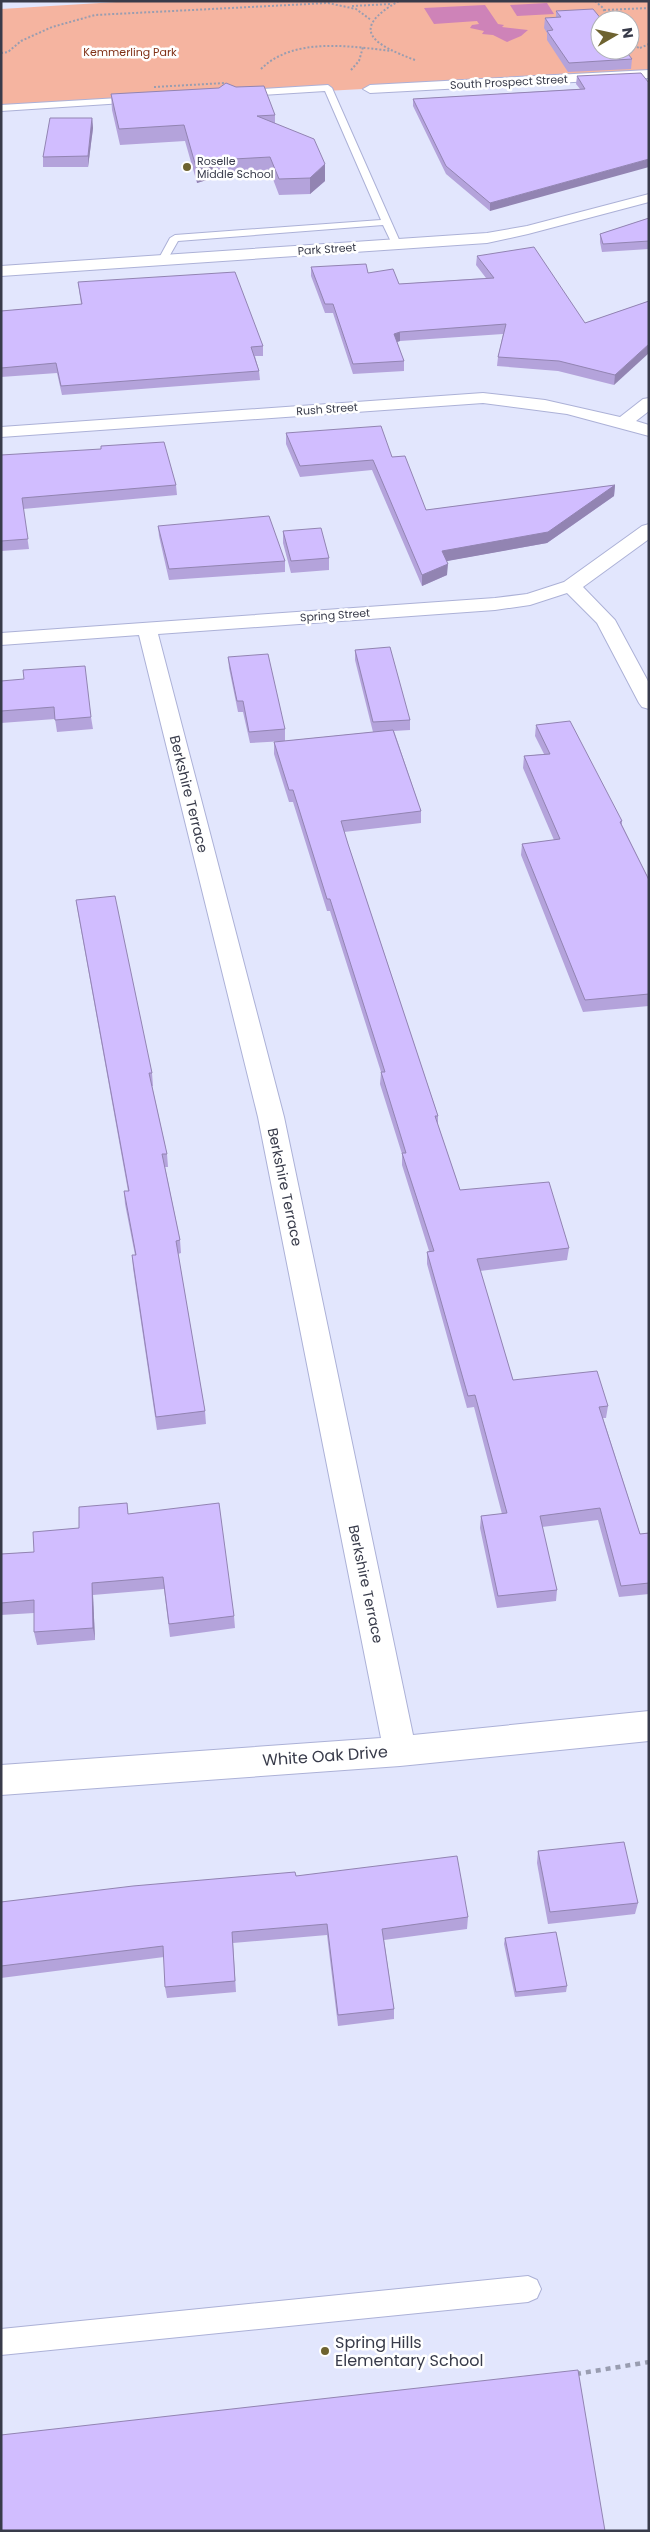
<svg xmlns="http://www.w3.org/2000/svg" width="650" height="2532" font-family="Poppins,sans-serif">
	<rect width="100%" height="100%" fill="#e2e6fd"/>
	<path fill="#f5b4a0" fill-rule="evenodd" d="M133,1H649V74L1,108V9ZM600,20H630V50H600Z"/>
	<g fill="#ce83b8">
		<path d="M547,3L554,14L517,16L510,5Z"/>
		<path d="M485,5L498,24L504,25L502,27L528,30L521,36L507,42L493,35L482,34L484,31L470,28L472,25L479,24L477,21L434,24L424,8Z"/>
	</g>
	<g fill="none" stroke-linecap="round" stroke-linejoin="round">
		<defs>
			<g id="lane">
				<path d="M328,85L332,88L401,244L399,246H393L383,225L178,241L166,262H160L158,260L170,238L175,235L381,220L325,91L244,96L240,93L244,90Z"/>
				<path d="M136,97L140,100L139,102L1,111V105Z"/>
				<path d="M528,2276L537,2280L541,2289L537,2298L528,2302L1,2355V2329Z"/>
			</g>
			<g id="street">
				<path d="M649,70V78L370,93L363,89L370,85Z"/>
				<path d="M649,194V202L528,234L487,243L1,276V266L487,233L527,226Z"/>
				<path d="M483,393L545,400L620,417L643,399L649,398V411L636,421L649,425V436L567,414L483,403L1,437V427Z"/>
				<path d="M649,524V539L583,587L615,620L649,683V709L642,707L639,703L597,623L567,593L530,605L495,610L158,634L284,1117L413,1735L649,1711V1741L400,1766L1,1795V1765L381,1738L258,1117L139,635L1,645V633L495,598L527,594L564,582L642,526Z"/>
			</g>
		</defs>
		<use href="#lane" stroke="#acb1d7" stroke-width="2"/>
		<use href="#street" stroke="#acb1d7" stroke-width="2"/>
		<g stroke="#999db0" stroke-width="2" stroke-dasharray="2 2" stroke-linecap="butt">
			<path d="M399,1C347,30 375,45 415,60"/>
			<path d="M595,1L602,7L610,20"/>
			<path d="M352,6L391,4"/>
			<path d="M604,10L649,8"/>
			<path d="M630,43L639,48"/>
			<path d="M640,48L649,44"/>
			<path d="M1,53L8,52L21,41L52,27L95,15L328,3L356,9L371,20"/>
			<path d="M261,69C293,37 350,46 391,51"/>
			<path d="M351,70L359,61L363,47"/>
			<path d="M154,87L225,83"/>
		</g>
		<path stroke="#999db0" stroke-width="4.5" stroke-dasharray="5 5" stroke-linecap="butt" d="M576,2374L649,2362"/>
		<use href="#lane" fill="#fff" fill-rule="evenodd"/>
		<use href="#street" fill="#fff" fill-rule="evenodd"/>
	</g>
	<g fill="#b4a3db">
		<path d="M556,11L632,59L631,69L568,72L547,40V33L544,28L545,18H556Z"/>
		<path d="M577,76L649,83L490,211L446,174L413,106V99L580,89L576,84Z"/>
		<path d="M111,94L275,115V124L325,181L310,194L279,195L271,174L216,177L197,183L185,141L120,145L112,110Z"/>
		<path d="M92,118L93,128L88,167H43V157Z"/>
		<path d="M649,218V249L602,252L600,242V234Z"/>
		<path d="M477,256L585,323L649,301L614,385L558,371L497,366L498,357L503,334L400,341L397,342L404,361V371L353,374L333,313H325L311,276V267L368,273L399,284L486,278L476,265Z"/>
		<path d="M78,282L263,346V356H255L259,371L260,380L62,395L57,373L1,377V311L81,304Z"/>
		<path d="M286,433L392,457L426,510L615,485L614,496L547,543L446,561L447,575L422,586L372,470L300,477L286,444Z"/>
		<path d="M1,455L176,485L177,495L23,509L29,549L1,551Z"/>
		<path d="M158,526L285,561V572L169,580L159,536Z"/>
		<path d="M283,531L329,558V570L291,573L283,543Z"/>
		<path d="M355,650L410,720V730L394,731L421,811V823L344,832L348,844L438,1116V1125L460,1190L569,1248L567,1260L480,1271L513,1380L608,1406L606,1418H603L640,1534L649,1533V1594L619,1597L598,1520L542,1527L557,1590L556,1601L497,1608L480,1528L481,1516L502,1514L474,1407L467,1408L427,1264V1252L429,1251L402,1165V1154L380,1084L381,1072L330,911H327L293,802H289L274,754V742L373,732L355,660Z"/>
		<path d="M228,657L285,729V741L250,743L243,712H238L229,668Z"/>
		<path d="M1,681L91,717L93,729L57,732L55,719L1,723Z"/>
		<path d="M536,725L622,821V825L649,880V1006L583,1012L521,855L522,844L554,840L523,768L524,756L544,754L535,736Z"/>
		<path d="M76,900L152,1073L153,1086H152L167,1154L168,1167H165L180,1240L181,1253L178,1254L205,1411L206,1424L157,1430L133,1268L132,1255H135L125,1204L124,1191H128L78,913Z"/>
		<path d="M127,1503L128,1514L234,1616L235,1628L170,1637L164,1589L93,1595L95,1640L37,1645L34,1632V1613L1,1615V1554L34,1552Z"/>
		<path d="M538,1851L638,1903L635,1914L548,1924L537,1863Z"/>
		<path d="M296,1876L468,1917L467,1929L384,1940L394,2009V2019L338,2026L327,1935L233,1943L236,1992L167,1998L165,1987L164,1957L1,1978V1902Z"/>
		<path d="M505,1938L567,1986L566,1992L515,1997L504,1944Z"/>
	</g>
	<g fill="#9284b2">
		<path d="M92,118L93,128L88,167V156Z"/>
		<path d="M649,159V167L490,211V203Z"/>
		<path d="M216,160V177L197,183L196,167Z"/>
		<path d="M325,164V181L310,194V178Z"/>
		<path d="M400,332V341L394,343V334Z"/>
		<path d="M649,344V353L614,385L615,375Z"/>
		<path d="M615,485L614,496L547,543L442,562V551Z"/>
		<path d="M448,564L447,575L422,586V575Z"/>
		<path d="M92,1583L93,1595L95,1640L93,1628Z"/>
	</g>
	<g fill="#d1bdff" stroke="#9284b2">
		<path d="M593,9L602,20H600V50H625L632,59L569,63L547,31L553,30L545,18L561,17L556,11Z"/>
		<path d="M641,73L649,83V159L490,203L446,166L413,99L585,89L577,76Z"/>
		<path d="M226,83L236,87L264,86L275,115L257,116L314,139L325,164L310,178L279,179L270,157L216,160L196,167L184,125L119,129L111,94L219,88Z"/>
		<path d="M50,118H92L88,156L43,157Z"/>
		<path d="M649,218V241L603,244L600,234Z"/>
		<path d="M534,247L585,323L649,301V344L615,375L559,361L498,357L506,324L400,332L394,334L404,361L353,364L333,304H325L311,267L366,264L368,273L393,269L399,284L494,278L477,256Z"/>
		<path d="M235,272L263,346L251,347L259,371L61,386L56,363L1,368V311L82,304L78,282Z"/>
		<path d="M381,426L392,457L405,456L426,510L615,485L548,532L442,551L448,564L422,575L373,460L300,466L286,433Z"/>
		<path d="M164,442L176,485L22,498L28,539L1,541V455L101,449V446Z"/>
		<path d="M269,516L285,561L169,569L158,526Z"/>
		<path d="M321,528L329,558L291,561L283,531Z"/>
		<path d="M390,647L410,720L373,722L355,650Z"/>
		<path d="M268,654L285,729L249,732L243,701H237L228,657Z"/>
		<path d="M85,666L91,717L55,720L54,707L1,711V681L24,679L23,670Z"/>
		<path d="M570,721L622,821L620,822L649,880V994L585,1000L522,844L560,839L524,756L550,754L536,725Z"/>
		<path d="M393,730L421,811L341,821L348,844L438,1116H435L460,1190L549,1182L569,1248L477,1259L513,1380L597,1371L608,1406L599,1407L640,1534L649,1533V1583L621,1586L600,1508L540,1516L557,1590L498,1596L481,1516L507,1513L475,1395L468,1396L427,1252L434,1251L402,1153H406L381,1072H385L330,899H327L293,790H289L274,742Z"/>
		<path d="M115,896L152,1073H149L167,1154H162L180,1240L176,1241L205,1411L156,1417L132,1255H136L124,1191H129L76,900Z"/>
		<path d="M127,1503L128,1514L219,1503L234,1616L169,1624L163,1577L92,1583L93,1628L34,1632V1600L1,1603V1554L34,1552L33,1532L79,1528V1507Z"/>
		<path d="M624,1842L638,1903L550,1912L538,1851Z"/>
		<path d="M457,1856L468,1917L382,1929L394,2009L338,2015L327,1924L232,1932L235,1981L165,1987L163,1946L1,1966V1902L133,1886L295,1872L296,1876Z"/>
		<path d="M556,1932L567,1986L516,1992L505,1938Z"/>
		<path d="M578,2370L605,2531H1V2435Z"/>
	</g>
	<g fill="#6e6330" stroke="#fff" stroke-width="2">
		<circle cx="187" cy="167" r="5"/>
		<circle cx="325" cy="2351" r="5"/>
	</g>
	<g text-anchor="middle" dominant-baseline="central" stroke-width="5" stroke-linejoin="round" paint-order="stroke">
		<g font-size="11" fill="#803117" stroke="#fff">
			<text x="130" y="52">Kemmerling Park</text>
		</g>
		<g font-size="11" fill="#383b4a" stroke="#fff">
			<text transform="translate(509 82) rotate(-3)">South Prospect Street</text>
			<text transform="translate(327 249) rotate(-4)">Park Street</text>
			<text transform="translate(327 409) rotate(-4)">Rush Street</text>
			<text transform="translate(335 615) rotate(-4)">Spring Street</text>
		</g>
		<g font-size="11" fill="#383b4a" stroke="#fff" text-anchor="start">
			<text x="197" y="161">Roselle<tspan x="197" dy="13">Middle School</tspan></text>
		</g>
		<g font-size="14" fill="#383b4a" stroke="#fff">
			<text transform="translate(189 794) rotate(76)">Berkshire Terrace</text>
			<text transform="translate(285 1187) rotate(78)">Berkshire Terrace</text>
			<text transform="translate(366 1584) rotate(78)">Berkshire Terrace</text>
		</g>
		<g font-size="16" fill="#383b4a" stroke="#fff">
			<text transform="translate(325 1756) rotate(-4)">White Oak Drive</text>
		</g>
		<g font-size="16" fill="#383b4a" stroke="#fff" text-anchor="start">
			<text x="335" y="2342">Spring Hills<tspan x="335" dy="18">Elementary School</tspan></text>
		</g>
	</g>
	<rect width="650" height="2532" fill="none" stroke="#383b4a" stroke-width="5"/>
	<g transform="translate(615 35) rotate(81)"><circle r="24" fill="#ffffff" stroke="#afb1b7"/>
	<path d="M0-4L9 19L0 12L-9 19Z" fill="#6e6330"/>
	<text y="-8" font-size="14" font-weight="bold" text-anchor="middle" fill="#383b4a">N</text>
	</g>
</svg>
